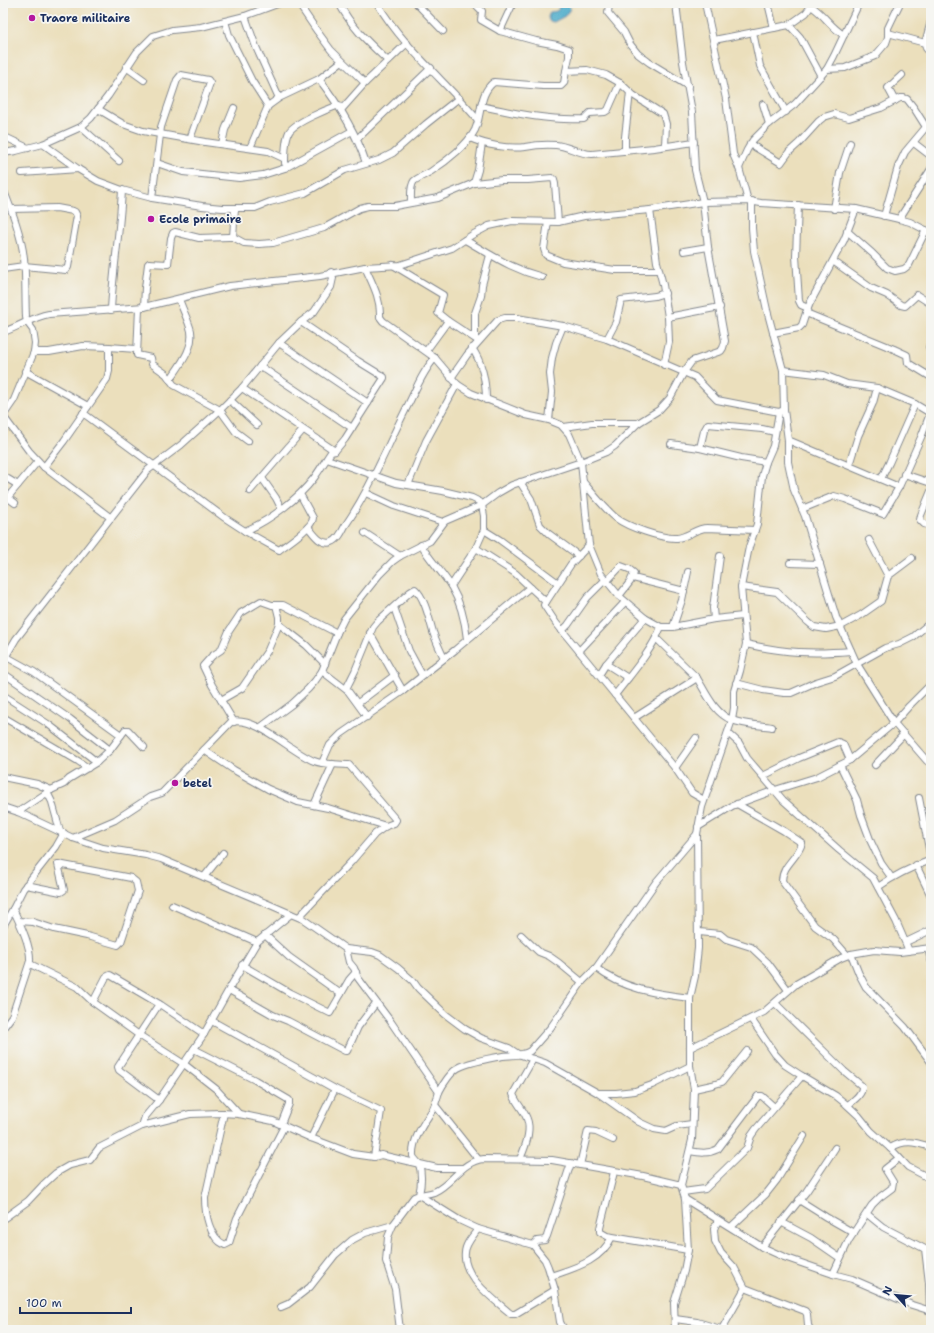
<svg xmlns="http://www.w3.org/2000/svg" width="934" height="1333" font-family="'Shantell Sans',sans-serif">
	<rect width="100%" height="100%" fill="#f6f6f2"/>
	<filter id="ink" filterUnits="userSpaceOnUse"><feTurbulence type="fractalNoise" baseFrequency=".025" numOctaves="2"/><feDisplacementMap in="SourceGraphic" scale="8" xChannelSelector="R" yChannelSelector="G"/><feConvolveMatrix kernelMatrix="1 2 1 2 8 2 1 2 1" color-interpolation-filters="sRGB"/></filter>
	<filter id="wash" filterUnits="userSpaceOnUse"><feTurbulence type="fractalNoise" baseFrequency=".012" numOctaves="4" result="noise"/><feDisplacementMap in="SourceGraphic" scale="16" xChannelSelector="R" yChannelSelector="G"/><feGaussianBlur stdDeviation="0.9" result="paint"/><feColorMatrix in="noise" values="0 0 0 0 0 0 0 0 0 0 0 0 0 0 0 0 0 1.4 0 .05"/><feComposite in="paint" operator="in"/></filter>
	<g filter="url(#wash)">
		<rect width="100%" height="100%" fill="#ebdfbc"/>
		<path fill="#4aaac9" stroke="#326c94" d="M556,3H569L570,9L565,16L554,22L549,21L548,17L550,12L557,11L559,8Z"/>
	</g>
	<g filter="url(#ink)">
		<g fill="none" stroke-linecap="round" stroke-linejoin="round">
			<defs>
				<g id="minor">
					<path d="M298,3L317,31L331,50L365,83"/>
					<path d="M339,3C351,27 369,43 388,61"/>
					<path d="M377,3C403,47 445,81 478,120"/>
					<path d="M416,3L443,31"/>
					<path d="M474,3L482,11L481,20L500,31L513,3"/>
					<path d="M609,3L608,13L624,32L630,44L638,54L650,63L688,86"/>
					<path d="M705,3L726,99L733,154L739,168L748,201"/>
					<path d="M768,3L774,28"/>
					<path d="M811,6C825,15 831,28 844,35"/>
					<path d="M245,16L256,47L279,98"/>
					<path d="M225,21L229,35L252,81L268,106"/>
					<path d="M789,25L800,37L821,76"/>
					<path d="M500,31L536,41L557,45L569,49V57L566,71"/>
					<path d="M753,32L760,66L786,112"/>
					<path d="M888,33L925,43L931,21"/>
					<path d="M714,40L789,25L806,13L811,6V3"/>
					<path d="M925,43L926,48L931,54"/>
					<path d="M126,67L144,80"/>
					<path d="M827,69L834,56L859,3"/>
					<path d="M319,79L342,61"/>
					<path d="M895,101L888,88L902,75"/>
					<path d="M763,104L769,124"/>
					<path d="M481,106C514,113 549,121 584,119L590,113L605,112L608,110L620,83"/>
					<path d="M98,109L123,124L143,131L205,142L268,151L285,159"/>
					<path d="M341,110L365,83L407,43"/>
					<path d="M81,127L119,161"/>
					<path d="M3,136L28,148"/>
					<path d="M470,138C486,145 507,149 525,147C535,145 545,144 556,145C568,146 579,154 592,154L654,148L694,142"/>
					<path d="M357,139L431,68"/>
					<path d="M914,143L931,156"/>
					<path d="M43,144L78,169L98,181L122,190L152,198L202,206L222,208H255L270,202L305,193L345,170L379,160L393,153L426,124L459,98"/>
					<path d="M222,144L225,130L234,108"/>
					<path d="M750,144L781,163L789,152L799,143L819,121L824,117L834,114L849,118L852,117L881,108L900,98H904L907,99L914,108L926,127L931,123"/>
					<path d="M250,148L268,106L279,98L319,79C339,105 356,132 366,163"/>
					<path d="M625,151V137L630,92"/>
					<path d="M3,153L16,151L43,144L81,127L91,118L108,96L137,52L153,36L172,30L201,27L245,16L280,3"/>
					<path d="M157,163L183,172L239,178L263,175L285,168L352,131"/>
					<path d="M285,163C285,153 285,140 289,132C295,122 328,109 339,105"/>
					<path d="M739,168L747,150L753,140L769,124L795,104L827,69L845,68L875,56L886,43L888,37V28L900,3"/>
					<path d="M22,173L78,169"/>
					<path d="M474,183L478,170L482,143"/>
					<path d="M3,189C12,211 21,234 24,258C26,277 25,298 26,317L27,322L33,330L35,343L34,352L14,400L3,416"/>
					<path d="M152,198L161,127L177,80L181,75L208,80L210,83L190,139"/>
					<path d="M752,201V228L754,251L767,310L783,370L784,410L788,440V462L794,490L805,516L836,617L857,664L894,723L927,761L931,763"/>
					<path d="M411,202C411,196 410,186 414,181C419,177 428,174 433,170C447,161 468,144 475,130C482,114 479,93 494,82L543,86H561L564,83L566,71L587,70L606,75L620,83L633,95L663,114L666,124L665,146"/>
					<path d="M798,205L796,256L799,301L801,305L808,308"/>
					<path d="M834,209L840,173L850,143"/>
					<path d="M650,210L657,262L663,285L668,317L669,342L664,365"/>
					<path d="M884,216L898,167L905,152L926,127"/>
					<path d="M899,219L931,169"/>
					<path d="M548,222L544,249L546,255L563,262L615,270H659"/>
					<path d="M847,231L872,253L887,268L895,271L904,269L909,265L926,230"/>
					<path d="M233,237L235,208"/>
					<path d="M465,240C492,255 511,269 542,277"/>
					<path d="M684,251L708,247"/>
					<path d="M833,261L871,288L887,295L901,305L905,306L917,295L931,304"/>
					<path d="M393,265L443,295L438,313L448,321"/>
					<path d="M365,267C372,283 381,298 380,317L383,321L435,358L457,384L471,393L526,415L549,420L561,425L569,434L581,462L606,452L615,446L638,423L659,410L670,398L684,372L692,361L721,351L723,348L725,341L708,247L703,202L695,170L692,112L683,62L676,3"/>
					<path d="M3,269L24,266L66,270L68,267L77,216L75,212L73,211L57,208L11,209"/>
					<path d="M144,307L145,288L148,264L149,263L168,264L171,238L173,233L175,232L199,238L229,237H233L244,243L259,244L273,243L324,228L360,208L368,206H395L438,198L474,183L502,180H528L552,178L554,179L555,184L558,222"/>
					<path d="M139,308L137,355L151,358L152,364L166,374L174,385L220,410L236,432L248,441"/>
					<path d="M111,310C113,270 120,231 122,190"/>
					<path d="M806,313L894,349L907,355L908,363L931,377"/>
					<path d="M668,317L720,307"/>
					<path d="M3,332C19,327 32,317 49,314L144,307L230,286L320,276L365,267L400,265L452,248L472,235L489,226L512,221L558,222L584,216L650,210L703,202L748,201L761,203L856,209L899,219L910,222L931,233"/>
					<path d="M773,333L799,328L802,325L806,313L810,303L844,240L856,209"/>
					<path d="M475,338V313L481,296L482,285L490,255"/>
					<path d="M607,339L616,322L621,300L655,296L665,293"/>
					<path d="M279,343L368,403"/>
					<path d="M931,343L929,347L931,351"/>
					<path d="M109,347L136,349"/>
					<path d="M472,348C483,364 486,381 486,400"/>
					<path d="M426,351L448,321L477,340"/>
					<path d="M34,352H49L83,346L109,347V371L107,379L64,441L44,467"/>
					<path d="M260,366L352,428"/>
					<path d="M783,370L824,375L847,384L877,388L915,404L930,413"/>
					<path d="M25,371L88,406"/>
					<path d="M451,378L467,355L498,320L505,318H517L563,326L607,339L695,377L717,400L779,412"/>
					<path d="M170,380C179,366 194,349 191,331C189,322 182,308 179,299"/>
					<path d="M242,388L335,451"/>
					<path d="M230,400L257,425"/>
					<path d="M83,413L225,518L245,531"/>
					<path d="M3,416L29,451L44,467L111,518"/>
					<path d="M549,420L552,392L550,374L552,358L556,343L563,326"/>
					<path d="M564,427L592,423H638"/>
					<path d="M788,440L899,487"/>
					<path d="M671,444L700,448L741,458L766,462"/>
					<path d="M700,448L704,431L708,424L762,429L775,432"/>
					<path d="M327,459L396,483L443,491L472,498L480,502L482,505L484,516V530L476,548L451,586"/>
					<path d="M849,465L858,436L873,403L877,388"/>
					<path d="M904,474L931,483"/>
					<path d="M3,476L18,485"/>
					<path d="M262,478L276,498L281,508"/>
					<path d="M881,479L889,463L915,404"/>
					<path d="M520,482L531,499L540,525L549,534L579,556"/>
					<path d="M584,483C594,495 604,508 616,518C628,527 662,539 677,538C688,537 696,528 707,528L755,530"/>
					<path d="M408,485L426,441L457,384"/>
					<path d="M250,491L303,430"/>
					<path d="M931,491L921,515L920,520L924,524L931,526"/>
					<path d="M366,493L394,506L443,522"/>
					<path d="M3,494L15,503"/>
					<path d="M300,494L313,518C313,527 287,544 279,550L245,531C269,521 298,499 314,478C320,470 325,461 331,452L335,451L345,439L384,378V377L358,361L301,322"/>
					<path d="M8,497L38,461"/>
					<path d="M802,509L834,496L845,499L883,514L899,487L922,435L931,411"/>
					<path d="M308,527C314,534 321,546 332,542C338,540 342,532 345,526C371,488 387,446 408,405C416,389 423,371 435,358"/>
					<path d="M484,530L500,540L558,583"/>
					<path d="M365,533L400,556"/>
					<path d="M869,540L888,576"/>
					<path d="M421,545C430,560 442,572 451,586C461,603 465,620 467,639"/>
					<path d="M589,545L571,564L544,605L556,623L615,695C631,674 651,652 661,627"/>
					<path d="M476,548L515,573L531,588"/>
					<path d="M790,563L820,564"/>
					<path d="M633,578L684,591"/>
					<path d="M606,582L621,566L629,569L634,573L630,582L619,596"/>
					<path d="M741,587L777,592L808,622L814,627L826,629L841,626L861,615L881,601L888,576L912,558"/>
					<path d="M394,607L409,651L422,675"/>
					<path d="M714,619L713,608L720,556"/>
					<path d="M279,624L306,645L325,664"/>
					<path d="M673,627L682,600L688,572"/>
					<path d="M562,631L568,625L587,598L605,580"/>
					<path d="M370,633L403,691"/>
					<path d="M746,644C785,653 812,654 851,651"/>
					<path d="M579,651L625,602"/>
					<path d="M5,656L34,672L121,735"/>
					<path d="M3,661L16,639L148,470L181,445L220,410L242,388L279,343L301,322L314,312L331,287L333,278L331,272"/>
					<path d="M606,664L628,678"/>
					<path d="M322,671L348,691L367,717"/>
					<path d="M3,673L70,719L110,750"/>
					<path d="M599,675L606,664L645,618"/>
					<path d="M697,678C706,693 715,714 732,720C744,725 759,725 772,727"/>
					<path d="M736,683L763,690L784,693H791L816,682L835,676L885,648L899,644L913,637L931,622"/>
					<path d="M346,689L355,671L373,627L378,621L410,592L415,589C425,598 429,619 433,632C436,641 440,650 444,658"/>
					<path d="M3,695L48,724L97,762"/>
					<path d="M615,695L675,768L692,793L704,800"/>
					<path d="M221,700L242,688L268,650L279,624V617L276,605"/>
					<path d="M358,703L395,675"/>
					<path d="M3,717L78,761L88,768"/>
					<path d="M634,718L697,678L656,638"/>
					<path d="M234,722L212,685L203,666L212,656L221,650L229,631L241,613L261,601L272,605H283L337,633"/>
					<path d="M261,727L292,704L308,689L315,681L322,671L337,633L344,619L379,575L393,561L400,556L430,541L445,521L482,505L498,493L512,485L581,462L589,545L601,574L619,596L645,618L661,627H673L714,619L743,616"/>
					<path d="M728,733L739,743L747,758L783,800L839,850L873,878L896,921L909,951"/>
					<path d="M204,750L234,770L268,789L298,802L328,808L386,826"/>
					<path d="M322,763L330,745L341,734L403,691L455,650L529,588H531L546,602"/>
					<path d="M840,765L857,800L861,815L871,842L881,863L891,877"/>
					<path d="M875,765L904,734"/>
					<path d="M675,768L696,738"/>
					<path d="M763,776L799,758L838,742L843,744L850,760"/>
					<path d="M3,777L37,784L51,790"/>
					<path d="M47,792L52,802L60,831"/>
					<path d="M919,798L931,859"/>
					<path d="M737,804L784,831L802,843C798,858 782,865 782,881L815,926L833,939L847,955"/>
					<path d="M314,805L333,764"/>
					<path d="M3,807L18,812L73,838L103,848L146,855L161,859L268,904L291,914L303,919L346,949L372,952L380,955L398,968L413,981L418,988L445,1014L465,1029L481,1038L509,1048L518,1054L545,1063L598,1093H616L635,1091L652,1085L690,1066"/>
					<path d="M18,812L51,790L64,784L69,779L97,762L110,750L125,730H128L144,747"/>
					<path d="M698,827L732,806L775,790L817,777L850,760L894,723L909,706L931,684"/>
					<path d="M73,838L115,820L150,797L162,793L231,722C257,716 291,752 314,761C324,765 338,764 349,765L396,820L394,823L386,826L375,834L351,862L299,917"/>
					<path d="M916,865L931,896"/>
					<path d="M204,877L223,853"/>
					<path d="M878,887C895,875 912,867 931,860"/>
					<path d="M172,905L257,942"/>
					<path d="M19,921L33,922L54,929L87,936L118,945L121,942L138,891L136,882L131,878L58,864L64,890L61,892L26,885"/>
					<path d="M3,926L13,909"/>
					<path d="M699,932L720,934L726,939L751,947L768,963L788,990"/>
					<path d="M265,935L289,957L341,994"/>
					<path d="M521,935L539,952L549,956L559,963L582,982"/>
					<path d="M906,942L931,930"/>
					<path d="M346,949L349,962L354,968L358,978L391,1022L439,1092"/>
					<path d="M928,949L931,960"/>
					<path d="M851,954L859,974L866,987L905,1027L931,1062"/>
					<path d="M30,964L77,987L93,1002L139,1035L184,1064L216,1089L239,1114"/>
					<path d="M242,965L290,993L330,1013L349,980L356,972"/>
					<path d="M596,968C623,989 657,994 690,998"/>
					<path d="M229,990L273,1015L288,1021L345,1051H347L358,1027L376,1003"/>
					<path d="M93,1002L106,977L110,975L161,1005L204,1034"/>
					<path d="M775,1003L844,1071L862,1086C863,1094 854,1100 848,1105"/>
					<path d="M159,1004L118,1067L119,1070L159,1100"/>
					<path d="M751,1019L775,1054L785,1065L802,1076L836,1096L846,1104L859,1116L871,1131L890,1148L908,1167L931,1179"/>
					<path d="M212,1021L335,1089L379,1110L381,1111L374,1157"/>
					<path d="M3,1028L12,1016L30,961C31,945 19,922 13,909L23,889L56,847L64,833"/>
					<path d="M690,1048L764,1012L796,984L841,958L851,954L874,950L900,952L931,948"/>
					<path d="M194,1049L255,1080L289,1100V1104L281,1124"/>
					<path d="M694,1089L712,1085L722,1082L747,1051"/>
					<path d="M598,1093L639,1122L654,1129L666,1131L677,1126L692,1124"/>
					<path d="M435,1105L478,1159"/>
					<path d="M224,1113L205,1198C205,1213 209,1238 225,1245L229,1243L237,1218L284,1126"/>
					<path d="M142,1126L145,1117L159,1100L204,1034L232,984L257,942L291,914"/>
					<path d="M311,1138L335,1089"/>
					<path d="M890,1148C906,1139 914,1142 931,1147"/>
					<path d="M690,1151C700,1153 708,1154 718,1149L758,1096H762L774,1107"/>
					<path d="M520,1159C525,1148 532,1131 527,1119C524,1110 516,1103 513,1094L533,1059"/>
					<path d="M580,1165L588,1131L596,1132L613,1140"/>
					<path d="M614,1172L600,1228V1232L607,1236L688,1250"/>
					<path d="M683,1192L705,1189L747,1148L751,1136L756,1129L802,1076"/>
					<path d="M419,1195C424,1194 429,1194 434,1192C453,1184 461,1161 484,1159L552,1160L643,1176L681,1185"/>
					<path d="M419,1195L459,1220L478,1229L533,1245L545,1260L548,1267L555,1290L560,1322L564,1330"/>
					<path d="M685,1199L762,1247L784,1257L833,1274L852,1279L912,1305L931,1311"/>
					<path d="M799,1200L826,1217L854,1233"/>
					<path d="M867,1214L883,1227L925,1249L929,1283L930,1311"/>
					<path d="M3,1219L28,1201L44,1184L56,1173L70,1165L90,1160L99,1148L142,1126L190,1114L221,1113L239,1114L273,1121L311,1138L353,1154L374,1157L381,1155L437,1168H462"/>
					<path d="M718,1220L714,1229L715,1241L721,1253L734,1267L745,1288L805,1311L807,1314L808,1325L810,1330"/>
					<path d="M781,1222L811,1238L840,1258"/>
					<path d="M393,1225L388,1237L386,1261L395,1289L400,1330"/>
					<path d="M731,1227L766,1194L777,1180L804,1136"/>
					<path d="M478,1229C473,1236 465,1244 465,1253C462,1277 495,1300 511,1314H515L555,1290"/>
					<path d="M533,1245L537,1241L545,1240L547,1236L571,1163"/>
					<path d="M762,1247L806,1192L835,1148"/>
					<path d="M833,1274L849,1240L872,1205L880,1197L892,1188L893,1182L885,1169L899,1158"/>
					<path d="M551,1276C574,1268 600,1262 612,1237"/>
					<path d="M281,1307L288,1304L310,1287L335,1255L352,1240L365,1233L393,1225L414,1197L419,1195C421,1186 422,1173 419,1164C418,1162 414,1159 413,1156C412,1139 424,1123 433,1109C436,1103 437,1098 439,1092C443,1084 451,1072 458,1068C469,1062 491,1058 503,1056C511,1055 523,1056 530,1051L551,1027L582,982L596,968L656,882L697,834"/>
					<path d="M675,1319L697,1322L724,1330"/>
					<path d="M722,1329L745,1288"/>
					<path d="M675,1330L674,1303L684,1271L688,1250L685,1199L681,1185L692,1140L694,1089L690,1066V998L695,976L698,948L697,834L702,807L732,720L734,708V691L740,671L746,644L741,587L749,547L757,524L762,476L766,462L773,446L779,412L784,410"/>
				</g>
			</defs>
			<use href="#minor" stroke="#83878d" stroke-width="8"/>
			<use href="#minor" stroke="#fff" stroke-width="6"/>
		</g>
	</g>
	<g fill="#b5179e" stroke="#f6f6f2" stroke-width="1.5">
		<circle cx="32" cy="18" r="4"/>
		<circle cx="151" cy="219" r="4"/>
		<circle cx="175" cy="783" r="4"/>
	</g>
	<g text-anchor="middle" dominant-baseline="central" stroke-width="3.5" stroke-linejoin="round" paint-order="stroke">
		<g font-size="11" font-weight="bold" fill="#1b2f5e" stroke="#f6f6f2" text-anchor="start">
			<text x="40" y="18">Traore militaire</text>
			<text x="159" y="219">Ecole primaire</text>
			<text x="183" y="783">betel</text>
		</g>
	</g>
	<rect width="934" height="1333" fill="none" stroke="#f6f6f2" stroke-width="16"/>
	<g transform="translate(896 1295) rotate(297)" stroke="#f6f6f2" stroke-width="3" paint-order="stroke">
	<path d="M0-3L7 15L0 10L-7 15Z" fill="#1b2f5e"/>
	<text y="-6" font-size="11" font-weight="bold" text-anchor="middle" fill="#1b2f5e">N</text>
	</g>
	<path d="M20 1307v6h111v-6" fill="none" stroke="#1b2f5e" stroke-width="2"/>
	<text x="26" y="1307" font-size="12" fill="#1b2f5e" stroke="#f6f6f2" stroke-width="3" paint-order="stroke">100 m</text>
</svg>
